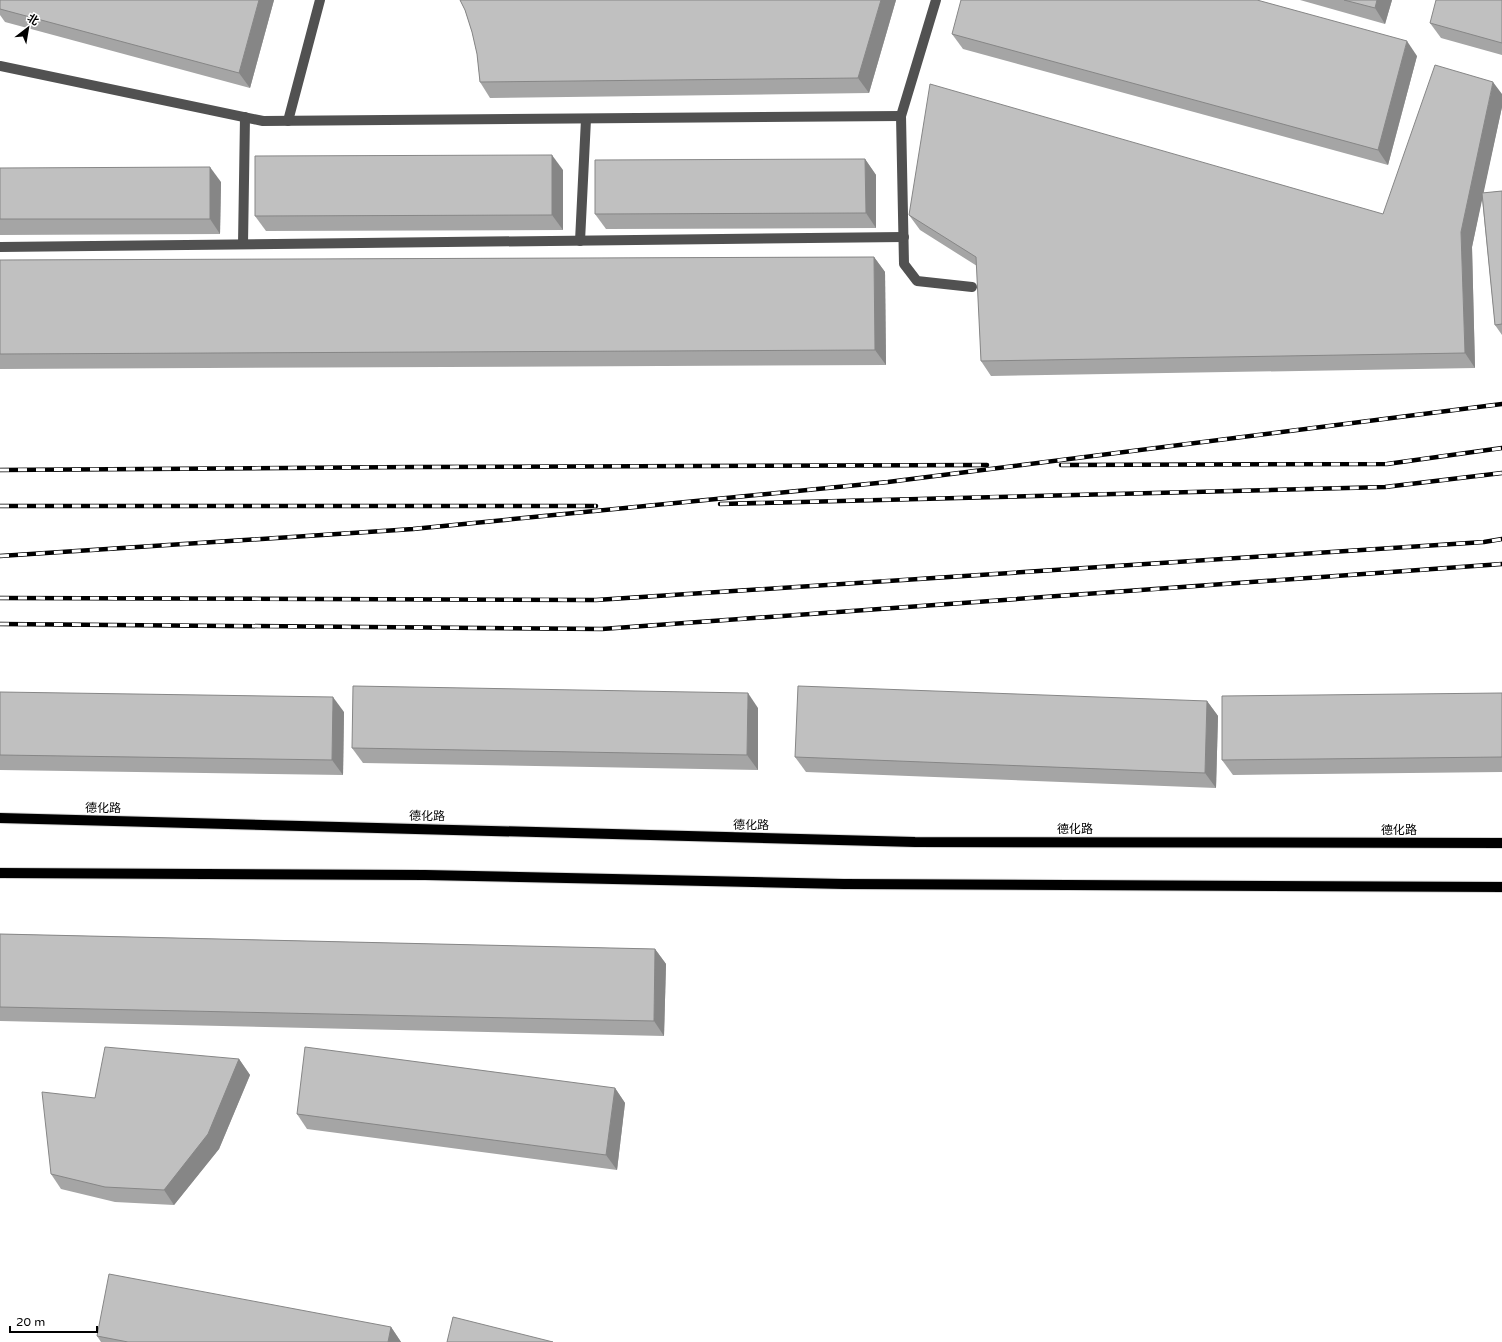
<svg xmlns="http://www.w3.org/2000/svg" width="1502" height="1342" font-family="'Varela Round','Noto Sans SC',sans-serif">
	<rect width="100%" height="100%" fill="#fff"/>
	<g fill="none" stroke-linecap="round" stroke-linejoin="round">
		<defs>
			<g id="major">
				<path d="M0,818L915,842L1502,843"/>
				<path d="M0,873L425,875L844,884L1502,887"/>
			</g>
		</defs>
		<use href="#major" stroke="#dbdbdb" stroke-width="12"/>
		<g stroke="#515151" stroke-width="10">
			<path d="M936,0L901,116L904,264L917,281L972,287"/>
			<path d="M0,66L263,121L901,116"/>
			<path d="M288,121L320,0"/>
			<path d="M580,241L586,119"/>
			<path d="M243,244L245,117"/>
			<path d="M0,247L904,237"/>
		</g>
		<use href="#major" stroke="#000" stroke-width="10"/>
		<defs>
			<g id="rail">
				<path d="M1061,465L1387,464L1502,448"/>
				<path d="M0,470L415,467L987,465"/>
				<path d="M720,504L1385,487L1502,473"/>
				<path d="M0,506H596"/>
				<path d="M0,556L413,529L888,482L1502,404"/>
				<path d="M0,598L596,600L1484,542L1502,539"/>
				<path d="M0,624L602,629L1502,564"/>
			</g>
		</defs>
		<use href="#rail" stroke="#000" stroke-width="4.5"/>
		<use href="#rail" stroke="#fff" stroke-width="3" stroke-dasharray="9" stroke-linecap="butt"/>
	</g>
	<g fill="#a5a5a5">
		<path d="M0,0H274L250,88L5,22L0,15Z"/>
		<path d="M460,0H896L869,93L490,98L480,82L477,54L472,32L465,10Z"/>
		<path d="M1300,0H1392L1385,24Z"/>
		<path d="M1502,0V55L1441,38L1430,23Z"/>
		<path d="M952,34L1417,56L1388,165L963,49Z"/>
		<path d="M1502,94V107L1483,193L1502,191V335L1495,325L1482,198L1472,247L1475,368L991,376L981,361L977,266L920,230L909,215L1383,214Z"/>
		<path d="M865,159L876,175V228L606,229L595,214Z"/>
		<path d="M0,168L221,182L220,234L0,235Z"/>
		<path d="M563,170V230L266,231L255,216Z"/>
		<path d="M874,257L885,272L886,365L0,369V260Z"/>
		<path d="M0,692L344,712L343,775L0,770Z"/>
		<path d="M1502,693V772L1233,775L1222,760Z"/>
		<path d="M1207,701L1218,716L1216,788L806,772L795,757Z"/>
		<path d="M758,708V770L363,763L352,748Z"/>
		<path d="M0,934L655,949L666,964L664,1036L0,1021Z"/>
		<path d="M239,1059L250,1075L219,1149L174,1205L115,1202L61,1189L51,1174L95,1098Z"/>
		<path d="M615,1088L625,1103L617,1170L307,1129L297,1114Z"/>
		<path d="M391,1327L401,1342H101L97,1336Z"/>
	</g>
	<g fill="#868686">
		<path d="M259,0H274L250,88L239,73Z"/>
		<path d="M881,0H896L869,93L858,78Z"/>
		<path d="M1377,0H1392L1385,24L1375,8Z"/>
		<path d="M1407,41L1417,56L1388,165L1378,150Z"/>
		<path d="M1493,82L1502,94V107L1472,247L1475,368L1465,353L1461,232Z"/>
		<path d="M552,155L563,170V230L552,215Z"/>
		<path d="M865,159L876,175V228L866,213Z"/>
		<path d="M210,167L221,182L220,234L210,219Z"/>
		<path d="M874,257L885,272L886,365L875,350Z"/>
		<path d="M748,693L758,708V770L747,755Z"/>
		<path d="M333,697L344,712L343,775L332,760Z"/>
		<path d="M1207,701L1218,716L1216,788L1205,773Z"/>
		<path d="M655,949L666,964L664,1036L654,1021Z"/>
		<path d="M239,1059L250,1075L219,1149L174,1205L164,1190Z"/>
		<path d="M615,1088L625,1103L617,1170L606,1155Z"/>
		<path d="M391,1327L401,1342H388Z"/>
	</g>
	<g fill="#c0c0c0" stroke="#868686">
		<path d="M0,0H259L239,73L0,9Z"/>
		<path d="M460,0H881L858,78L480,82L477,54L472,32L465,10Z"/>
		<path d="M961,0H1257L1407,41L1378,150L952,34Z"/>
		<path d="M1344,0H1377L1375,8Z"/>
		<path d="M1436,0H1502V43L1430,23Z"/>
		<path d="M1435,65L1493,82L1461,232L1465,353L981,361L976,257L909,215L930,84L1383,214Z"/>
		<path d="M552,155V215L255,216V156Z"/>
		<path d="M865,159L866,213L595,214V160Z"/>
		<path d="M210,167V219H0V168Z"/>
		<path d="M1502,191V324L1495,325L1482,193Z"/>
		<path d="M874,257L875,350L0,354V260Z"/>
		<path d="M353,686L748,693L747,755L352,748Z"/>
		<path d="M798,686L1207,701L1205,773L795,757Z"/>
		<path d="M0,692L333,697L332,760L0,755Z"/>
		<path d="M1502,693V757L1222,760V696Z"/>
		<path d="M0,934L655,949L654,1021L0,1007Z"/>
		<path d="M105,1047L239,1059L208,1134L164,1190L105,1187L51,1174L42,1092L95,1098Z"/>
		<path d="M305,1047L615,1088L606,1155L297,1114Z"/>
		<path d="M109,1274L391,1327L388,1342H128L97,1336Z"/>
		<path d="M453,1317L553,1342H447Z"/>
	</g>
	<g text-anchor="middle" dominant-baseline="central" stroke-width="4" stroke-linejoin="round" paint-order="stroke">
		<g font-size="12" fill="#000" stroke="#fff">
			<text transform="translate(103 808) rotate(1)">德化路</text>
			<text transform="translate(427 816) rotate(1)">德化路</text>
			<text transform="translate(751 825) rotate(1)">德化路</text>
			<text x="1075" y="829">德化路</text>
			<text x="1399" y="830">德化路</text>
		</g>
	</g>
	<g transform="translate(28 28) rotate(31)" stroke="#ffffff" stroke-width="3" paint-order="stroke">
	<path d="M0-3L7 15L0 10L-7 15Z" fill="#000000"/>
	<text y="-6" font-size="11" font-weight="bold" text-anchor="middle" fill="#000000">北</text>
	</g>
	<path d="M10 1326v6h87v-6" fill="none" stroke="#000000" stroke-width="2"/>
	<text x="16" y="1326" font-size="12" fill="#000000" stroke="#ffffff" stroke-width="3" paint-order="stroke">20 m</text>
</svg>
